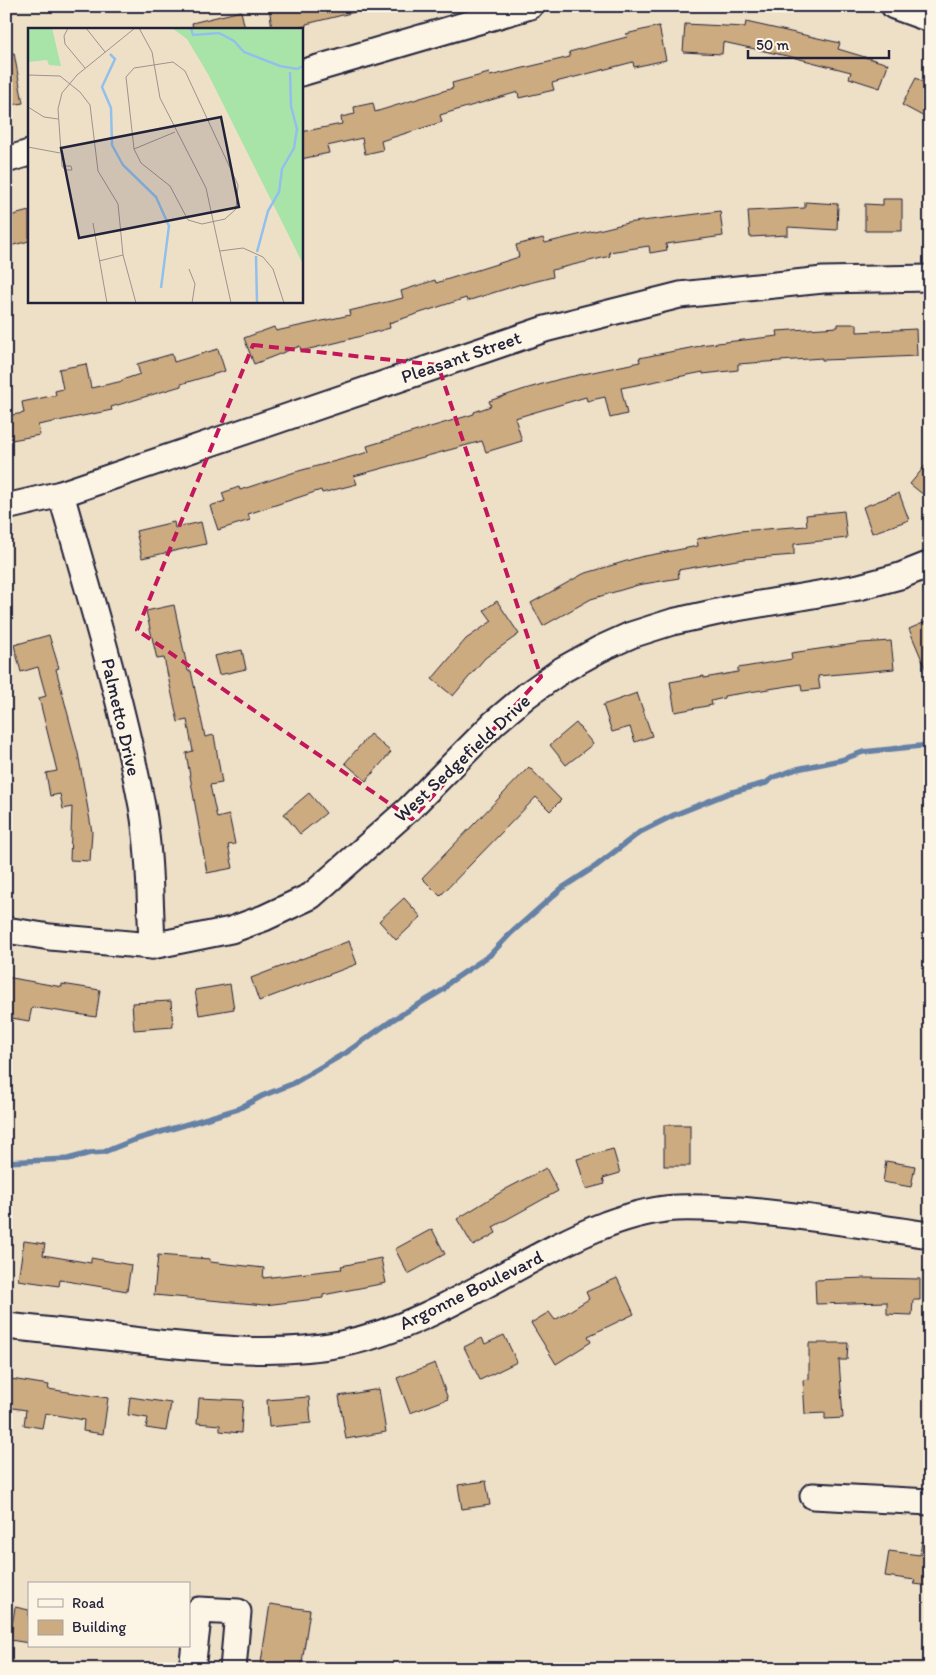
<svg xmlns="http://www.w3.org/2000/svg" width="936" height="1675" font-family="Itim,sans-serif">
	<rect width="100%" height="100%" fill="#eedfc7"/>
	<filter id="ink" filterUnits="userSpaceOnUse"><feTurbulence type="fractalNoise" baseFrequency=".02" numOctaves="2"/><feDisplacementMap in="SourceGraphic" scale="10" xChannelSelector="R" yChannelSelector="G"/><feConvolveMatrix kernelMatrix="1 2 1 2 8 2 1 2 1" color-interpolation-filters="sRGB"/></filter>
	<g filter="url(#ink)">
		<g fill="none" stroke-linecap="round" stroke-linejoin="round">
			<path stroke="#6581a5" stroke-width="5.5" d="M6,1162L68,1159L90,1153L104,1152L134,1140L238,1109L262,1096L292,1084L347,1052L394,1019L443,990L450,982L490,955L510,934L562,888L596,866L640,832L674,815L729,793L766,783L774,777L797,769L841,760L863,752L930,745"/>
		</g>
		<g fill="#ccab80" stroke="#22223b">
			<path d="M269,6H355V12L306,24V26L287,29H272Z"/>
			<path d="M241,11L245,29H193L192,23Z"/>
			<path d="M746,22L840,43L838,49L888,64L880,88L849,78L851,72L796,58L723,42L722,54L683,52L685,24L745,27Z"/>
			<path d="M659,26L666,60L634,67L633,62L552,83L554,90L519,98L518,92L440,115L442,122L381,141L383,150L365,154L362,138L327,146L329,153L301,159V132L342,124L341,117L355,114L354,107L373,103L375,112L453,88L452,83L489,73L490,76L570,57L569,52L627,37L626,34Z"/>
			<path d="M14,53L23,103L6,106V54Z"/>
			<path d="M916,78L930,86V120L902,105Z"/>
			<path d="M883,199H902V231H865V204L883,205Z"/>
			<path d="M805,202L838,204L837,230L788,227V235L750,237L748,211L805,208Z"/>
			<path d="M29,211V241L6,247V217Z"/>
			<path d="M720,211L723,236L666,244L667,250L650,253L649,246L609,252L610,256L552,270L553,277L521,285V284L467,301L466,298L389,323L390,328L339,342L301,351L300,346L254,364L244,338L274,327L276,331L350,315L349,311L403,298L401,291L435,280L436,283L519,257L516,245L543,238L545,243L627,223Z"/>
			<path d="M838,324H857V332L916,329L917,356L851,359L822,360V358L738,364V370L703,374V372L621,388L627,414L610,418L605,397L587,401L586,397L515,418L522,441L486,452L482,441L354,476L357,484L322,493L321,490L248,514L250,520L218,530L210,506L225,501L222,493L239,487L240,490L295,472L369,452L367,446L474,414V412L491,406L489,401L525,389L560,379L640,362L639,358L700,346V345L778,336L777,331L838,327Z"/>
			<path d="M218,349L225,371L181,384V386L111,407L112,410L38,425L40,435L6,441V416L24,413L22,402L56,395L55,391L63,389L59,369L86,364L91,388L123,381L122,380L140,374L137,364L172,354L174,362Z"/>
			<path d="M930,460V500L910,484Z"/>
			<path d="M899,493L909,520L872,533L863,507Z"/>
			<path d="M844,511L847,538L794,544V555L743,559L678,570L679,578L638,585L591,599L543,626L531,603L583,574L640,557L698,546L697,539L739,531L807,526L806,515Z"/>
			<path d="M174,522L175,528L201,522L206,544L142,558L136,531Z"/>
			<path d="M497,601L519,634L485,658L453,696L432,679L466,639L492,621L484,610Z"/>
			<path d="M174,605L188,671H191L205,737L214,735L222,783L210,785L217,818L229,815L235,844L228,845L233,868L207,873L186,753L193,751L187,720L178,722L164,658L157,659L146,611Z"/>
			<path d="M930,620V679L909,629Z"/>
			<path d="M49,635L59,668L56,669L78,753L92,832L90,861L70,860L72,807L63,809L60,794L50,796L46,773L57,771L39,698L46,696L38,667L21,672L14,645Z"/>
			<path d="M891,641L894,669L818,676L820,689L802,691L801,684L724,696V698L711,701L712,705L675,712L670,682L704,676V678L738,672V668L792,659L791,653L861,643Z"/>
			<path d="M242,650L246,669L219,675L214,656Z"/>
			<path d="M637,693L652,736L635,742L630,727L612,732L603,705Z"/>
			<path d="M576,723L593,744L566,765L550,745Z"/>
			<path d="M370,734L391,752L366,781L345,763Z"/>
			<path d="M529,767L561,800L550,811L536,797L440,896L422,878Z"/>
			<path d="M309,793L326,813L300,834L284,814Z"/>
			<path d="M404,898L421,917L396,940L379,921Z"/>
			<path d="M349,941L357,964L259,1001L251,978Z"/>
			<path d="M6,977L62,987V984L100,990L96,1017L32,1007L29,1021L6,1017Z"/>
			<path d="M230,984L234,1009L199,1015L195,990Z"/>
			<path d="M171,1001L173,1027L134,1030L132,1003Z"/>
			<rect x="664" y="1125" width="26" height="41"/>
			<path d="M613,1149L620,1173L603,1178L605,1184L586,1189L577,1159Z"/>
			<path d="M886,1161L915,1166L911,1187L883,1182Z"/>
			<path d="M546,1168L558,1191L493,1227L496,1233L473,1246L457,1219L506,1189Z"/>
			<path d="M432,1229L445,1254L408,1274L395,1249Z"/>
			<path d="M24,1241L45,1244L43,1255L91,1263V1258L131,1265L127,1291L60,1280L59,1286L18,1280Z"/>
			<path d="M158,1255L210,1259V1262L264,1268L263,1278L342,1269L341,1266L381,1258L386,1283L323,1295V1298L265,1305L154,1295Z"/>
			<path d="M617,1278L634,1314L588,1336L591,1342L556,1364L531,1323L549,1312L555,1320L589,1299L586,1292Z"/>
			<path d="M865,1278L920,1279V1300H913L912,1315L887,1314V1302L816,1304L815,1280Z"/>
			<path d="M504,1335L517,1362L480,1380L464,1347L482,1338L485,1344Z"/>
			<path d="M809,1343H848L847,1360H839L843,1418L825,1419V1413L805,1414L803,1380L809,1379Z"/>
			<path d="M435,1363L448,1399L410,1413L397,1378Z"/>
			<path d="M11,1379L49,1385L48,1389L108,1398L103,1434L83,1431L84,1420L45,1413L42,1428L24,1425L26,1410L7,1407Z"/>
			<path d="M379,1389L386,1432L346,1439L339,1396Z"/>
			<path d="M130,1397L171,1403L166,1431L146,1428L148,1418L128,1415Z"/>
			<path d="M309,1397L311,1423L269,1427L267,1400Z"/>
			<path d="M199,1398L243,1400L241,1433L220,1431V1425L197,1423Z"/>
			<path d="M486,1481L490,1505L462,1509L458,1485Z"/>
			<path d="M922,1541L930,1542V1586L914,1584L915,1580L885,1576L889,1551L920,1555Z"/>
			<path d="M270,1604L310,1610L301,1669H260Z"/>
			<path d="M15,1607L29,1610V1643L10,1640Z"/>
		</g>
		<g fill="none" stroke-linecap="round" stroke-linejoin="round">
			<defs>
				<g id="minor">
					<path d="M894,6L930,19"/>
					<path d="M301,73L530,6"/>
					<path d="M6,160L29,153"/>
					<path d="M61,494C90,597 122,700 142,806C150,851 150,900 152,946"/>
					<path d="M6,507L61,494L545,329L680,295L823,280L930,278"/>
					<path d="M6,930L50,937L152,946L231,930L264,918L311,896L409,809L494,723L527,695L562,670L600,649L631,635L672,622L731,609L859,587L900,576L930,564"/>
					<path d="M6,1326C54,1331 102,1336 149,1342C213,1349 277,1356 341,1344C437,1325 517,1259 607,1224C629,1216 654,1209 677,1208C698,1207 719,1209 739,1210C803,1215 866,1226 930,1235"/>
					<path d="M813,1496L930,1502"/>
					<path d="M192,1669L199,1610L238,1612L233,1669"/>
				</g>
			</defs>
			<use href="#minor" stroke="#22223b" stroke-width="29"/>
			<use href="#minor" stroke="#fcf5e5" stroke-width="25"/>
		</g>
	</g>
	<path fill="none" stroke="#c2185b" stroke-width="4" stroke-dasharray="10 6" stroke-linejoin="round" d="M253,345L438,365L541,677L412,819L137,630Z"/>
	<g text-anchor="middle" dominant-baseline="central" stroke-width="4.5" stroke-linejoin="round" paint-order="stroke">
		<g font-size="19" fill="#22223b" stroke="#fcf5e5">
			<text transform="translate(461 357) rotate(-19)">Pleasant Street</text>
			<text transform="translate(121 717) rotate(77)">Palmetto Drive</text>
			<text transform="translate(462 758) rotate(-43)">West Sedgefield Drive</text>
			<text transform="translate(471 1290) rotate(-26)">Argonne Boulevard</text>
		</g>
	</g>
	<g transform="translate(28 28)">
		<rect width="275" height="275" fill="#eedfc7"/>
		<path d="M0,0H24L33,38L21,37L19,32L0,34ZM144,0H275V236L180,46L159,11Z" fill="#a8e3a8"/>
		<path fill="none" stroke="#92c0ec" stroke-width="2.5" d="M163,0L165,7L191,5L206,13L216,24L252,38L269,41L275,38M82,26L87,31L74,59L83,80L84,117L95,137L128,169L141,198L133,260M229,224L240,183L251,164L254,141L266,120L269,101L263,78L262,44M228,228L229,275"/>
		<path fill="none" stroke="#9c938f" stroke-width="1" d="M40,0L36,8L37,16L57,40M58,0L77,24M111,0L124,24L132,70L178,160L203,275M145,34L157,43L210,157L208,181L197,191L174,196L160,192L142,158L113,135L106,121L98,49L106,40ZM0,47L32,48L52,64L62,77L70,143L90,176L95,227L108,275M0,79L16,89L30,91M0,119L32,125M106,121L147,104M34,138H43L44,142H37L34,138L30,81L34,65L49,47L107,0M65,195L79,275M192,223L215,220L235,229L245,241L256,275M71,233L95,227M161,241L167,256L164,275"/>
		<path fill="#22223b" fill-opacity="0.15" stroke="#22223b" stroke-width="2.5" d="M193,89L211,179L51,210L33,120Z"/>
		<rect width="275" height="275" fill="none" stroke="#22223b" stroke-width="2.5"/>
	</g>
	<rect width="936" height="1675" fill="none" stroke="#fcf5e5" stroke-width="25"/>
	<rect x="12" y="12" width="911" height="1650" fill="none" stroke="#22223b" stroke-width="2" filter="url(#ink)"/>
	<rect x="28" y="1582" width="162" height="65" fill="#fcf5e5" stroke="#a5a1a1"/>
	<rect x="38" y="1599" width="25" height="8" fill="#fcf5e5" stroke="#a5a1a1"/>
	<text x="72" y="1608" font-size="15" fill="#22223b">Road</text>
	<rect x="38" y="1620" width="25" height="15" fill="#ccab80" stroke="#a5a1a1"/>
	<text x="72" y="1632" font-size="15" fill="#22223b">Building</text>
	<path d="M748 50v8h141v-8" fill="none" stroke="#22223b" stroke-width="2.5"/>
	<text x="756" y="50" font-size="15" fill="#22223b" stroke="#fcf5e5" stroke-width="4" paint-order="stroke">50 m</text>
</svg>
